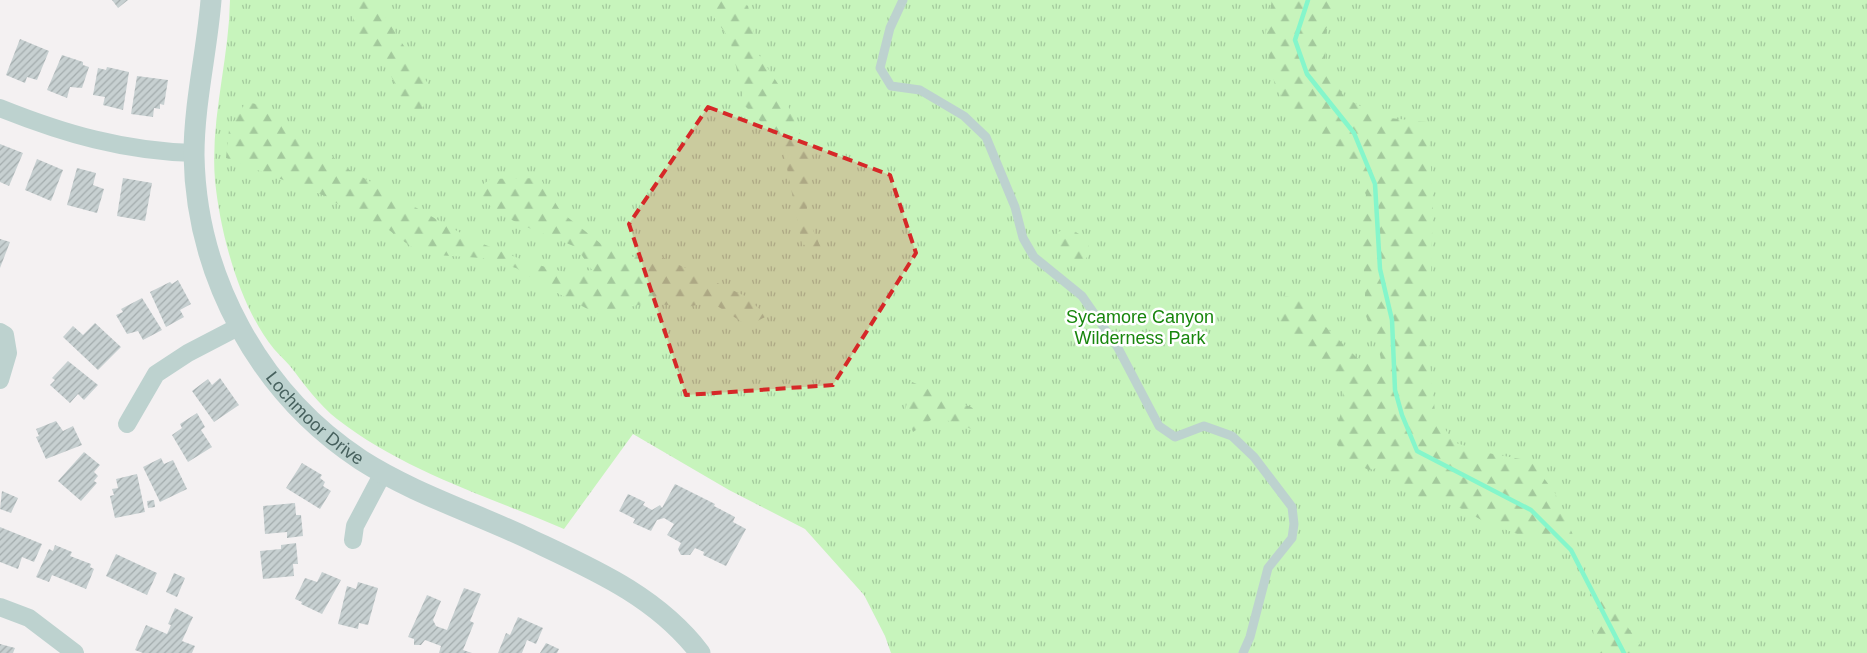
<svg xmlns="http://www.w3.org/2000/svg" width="1867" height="653" font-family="Helvetica,sans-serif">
	<defs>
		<pattern id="grass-tufts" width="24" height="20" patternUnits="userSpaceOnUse" patternTransform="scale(1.25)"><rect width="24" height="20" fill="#c7f4bc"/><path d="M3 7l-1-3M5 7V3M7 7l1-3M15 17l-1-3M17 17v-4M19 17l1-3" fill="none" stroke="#a3c99c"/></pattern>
		<pattern id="forest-firs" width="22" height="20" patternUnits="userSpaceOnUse" patternTransform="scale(1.25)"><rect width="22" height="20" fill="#c7f4bc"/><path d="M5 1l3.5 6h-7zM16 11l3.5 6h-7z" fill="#a3c99c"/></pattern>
		<pattern id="building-hatch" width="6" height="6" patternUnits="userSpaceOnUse" patternTransform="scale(1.25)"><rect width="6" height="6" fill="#c7d0d1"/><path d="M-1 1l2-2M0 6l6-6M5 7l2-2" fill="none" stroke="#a3acad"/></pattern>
	</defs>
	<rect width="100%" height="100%" fill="#f4f1f2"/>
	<path fill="url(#grass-tufts)" d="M230,0H1867V653H891L885,636L864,595L805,529L729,490L633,434L564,529C487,496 404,471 337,419C319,405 304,384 290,366C285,360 279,355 274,349C240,308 220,233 215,180C210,120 229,60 230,0Z"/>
	<g fill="url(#forest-firs)">
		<path d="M352,0H378L383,13L430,87L420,116L400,96L385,62L363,43L352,23L357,6Z"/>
		<path d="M702,0H740L748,6L759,55L780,87L813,164L806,215L823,252L802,244L782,143L745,106L730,40Z"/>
		<path d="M1272,0H1350L1340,4L1326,29L1325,61L1344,97L1380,117L1428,122L1433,200L1429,355L1435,412L1453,442L1488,453L1531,461L1555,493L1573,535L1528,538L1485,522L1442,498L1415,497L1385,466L1369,470L1343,458L1334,437L1342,409L1343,389L1279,320L1284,296L1297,298L1357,358L1382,365L1379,350L1366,316L1363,254V211L1366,195L1349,159L1324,135L1294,116L1275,86L1265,37Z"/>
		<path d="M246,102L270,107L348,169L473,240L528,262L567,273L592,270L576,247L524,226L494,211L477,188L491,179L540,178L561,212L600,243L630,257L660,256L745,296L767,316L748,326L711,302L687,307L648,303L597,314L546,287L516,268L482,258L436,255L410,246L385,227L361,218L325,196L226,158L229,130Z"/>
		<path d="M1069,228L1084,237L1091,251L1085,260L1070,265L1054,246L1058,232Z"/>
		<path d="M912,382L973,408L977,432L959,423L934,418L913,432L905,411Z"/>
		<path d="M1590,593L1609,601L1646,653H1591L1594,640Z"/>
	</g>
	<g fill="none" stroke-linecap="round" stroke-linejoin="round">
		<path stroke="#85f6cb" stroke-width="4.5" d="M1308,0L1295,40L1307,74L1354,133L1375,184L1380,269L1392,320L1395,390L1402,415L1417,451L1531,510L1571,550L1624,653"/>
	</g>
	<g fill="url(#building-hatch)">
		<path d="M112,0H128L118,8Z"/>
		<path d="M20,39L49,51L37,80L27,77L25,83L6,75Z"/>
		<path d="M62,55L83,62V65L89,67L82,88L70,87L67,98L47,90Z"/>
		<path d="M107,67L129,72L123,110L103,105L105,97L93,95L98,68L106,70Z"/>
		<path d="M137,76L168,80L164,105L160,104V109L154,108L153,117L131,114Z"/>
		<path d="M0,144L23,153L9,186L0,182Z"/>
		<path d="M37,159L63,170L51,201L25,190Z"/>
		<path d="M77,168L96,173L93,185L104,189L97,213L67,205Z"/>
		<path d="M123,178L152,183L145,221L117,216Z"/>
		<path d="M0,239L10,242L0,268Z"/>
		<path d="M178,280L191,304L180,310L184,317L166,327L150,292L170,282L172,284Z"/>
		<path d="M142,298L162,330L143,340L138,331L127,334L116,315L123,312L121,309Z"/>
		<path d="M95,323L121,347L98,370L63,337L73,326L83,335Z"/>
		<path d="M68,361L98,385L84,400L78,394L70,403L50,385L55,380L52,378Z"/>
		<path d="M220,378L239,405L214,422L192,391L208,379L212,385Z"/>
		<path d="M197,413L205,427L201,430L212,447L188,462L172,435L182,428L180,424Z"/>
		<path d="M56,421L63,431L73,426L82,445L46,459L36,437L39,436L36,429Z"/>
		<path d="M84,452L100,465L94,472L98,476L94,481L97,483L81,501L58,481Z"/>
		<path d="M161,458L164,464L173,460L187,489L160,502L143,467Z"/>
		<path d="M302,463L322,475L320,478L325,482L323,486L331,491L320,509L286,488Z"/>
		<path d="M137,474L145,512L115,518L110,496L114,495L112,489L118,488L116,479Z"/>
		<path d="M675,484L715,504L714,506L735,517L733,522L746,529L726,566L703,555L704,552L695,548L690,555H681L678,549L681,543L667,535L674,524L664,518L657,520L651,531L633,523L635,519L619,511L628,494L645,502L643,505L652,510L660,505L662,508Z"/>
		<path d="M2,491L18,498L11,513L0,509Z"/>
		<path d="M154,500L155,507L148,508L147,501Z"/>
		<path d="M295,503L296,515H301L303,536L287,538V532L265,534L263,506Z"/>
		<path d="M0,527L42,544L34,562L22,557L18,569L0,562Z"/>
		<path d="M296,543L298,564H293L294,576L263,579L260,551L281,549V545Z"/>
		<path d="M55,545L72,552L70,556L91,564L90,567L94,569L86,589L52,575L49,582L36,577L49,549L53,551Z"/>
		<path d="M116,554L157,573L147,595L106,576Z"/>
		<path d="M322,572L341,580L322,614L301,604L302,602L295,599L305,578L317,582Z"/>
		<path d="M174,573L185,578L177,597L166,592Z"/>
		<path d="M358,582L378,588L368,625L359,623L358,629L338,624L347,586L356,589Z"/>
		<path d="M464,588L481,594L470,621L474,623L463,650L472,653H439L441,646L425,640L421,645H414V639L408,637L427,595L441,601L433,620L436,626L447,630Z"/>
		<path d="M175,608L193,617L182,641L195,646L192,653H143L135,650L146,625L167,634L171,625L168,624Z"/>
		<path d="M518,617L543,628L536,644L527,640L522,653H498L506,633L510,635Z"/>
		<path d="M546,643L559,649L557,653H540Z"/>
		<path d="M0,644L15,648L13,653H0Z"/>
	</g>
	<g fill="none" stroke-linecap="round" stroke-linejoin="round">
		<path stroke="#bdd2cf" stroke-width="9" d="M903,0L890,28L880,68L891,86L920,90L964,116L986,137L1015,207L1023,238L1034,257L1082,296L1118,348L1159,426L1175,437L1204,426L1232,436L1254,457L1292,507L1294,524L1292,538L1268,568L1250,637L1243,653"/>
		<g stroke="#bdd2cf" stroke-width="18">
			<path d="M0,108C65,134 124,151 194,153"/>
			<path d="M0,332L5,335L8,353L0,380"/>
			<path d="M127,424L156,374L188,353L238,327"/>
			<path d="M353,540L355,526L383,473"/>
			<path d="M0,607L29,618L75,653"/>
		</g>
		<path stroke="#bdd2cf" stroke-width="21" id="s1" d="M211,0C207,51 194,103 194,155C196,276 259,393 361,460C411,492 469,511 523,536C588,567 655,594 700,653"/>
	</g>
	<path fill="#d62828" fill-opacity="0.2" stroke="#d62828" stroke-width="4" stroke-dasharray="10 6" stroke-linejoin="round" d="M708,107L890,175L916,253L833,385L686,395L629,224Z"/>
	<g text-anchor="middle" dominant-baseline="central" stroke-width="5" stroke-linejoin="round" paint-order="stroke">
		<g font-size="18" fill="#18860d" stroke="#fff">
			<text x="1140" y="317">Sycamore Canyon<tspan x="1140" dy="21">Wilderness Park</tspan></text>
		</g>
		<g font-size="18" fill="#47615e" stroke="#fff">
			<text stroke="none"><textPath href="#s1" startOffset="455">Lochmoor Drive</textPath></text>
		</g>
	</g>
</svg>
